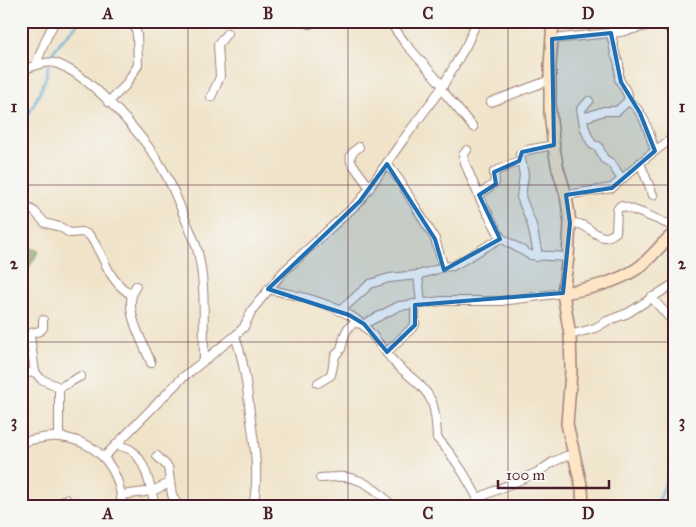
<svg xmlns="http://www.w3.org/2000/svg" width="696" height="527" font-family="'IM FELL Great Primer',serif">
	<rect width="100%" height="100%" fill="#f6f6f2"/>
	<filter id="ink" filterUnits="userSpaceOnUse"><feTurbulence type="fractalNoise" baseFrequency=".02" numOctaves="2"/><feDisplacementMap in="SourceGraphic" scale="10" xChannelSelector="R" yChannelSelector="G"/><feConvolveMatrix kernelMatrix="1 2 1 2 8 2 1 2 1" color-interpolation-filters="sRGB"/></filter>
	<filter id="wash" filterUnits="userSpaceOnUse"><feTurbulence type="fractalNoise" baseFrequency=".0096" numOctaves="4" result="noise"/><feDisplacementMap in="SourceGraphic" scale="20" xChannelSelector="R" yChannelSelector="G"/><feGaussianBlur stdDeviation="1.12" result="paint"/><feColorMatrix in="noise" values="0 0 0 0 0 0 0 0 0 0 0 0 0 0 0 0 0 1.4 0 .05"/><feComposite in="paint" operator="in"/></filter>
	<g filter="url(#wash)">
		<rect width="100%" height="100%" fill="#f0e3c9"/>
		<path fill="#7fa65e" stroke="#646244" d="M21,244L39,251L27,271L21,270Z"/>
		<g fill="none" stroke-linecap="round" stroke-linejoin="round">
			<g stroke="#5babd6" stroke-width="2.5">
				<path d="M49,60C56,44 69,34 80,21"/>
				<path d="M21,128C30,111 47,84 48,65"/>
				<path d="M654,506L659,500L670,471L675,469"/>
			</g>
		</g>
	</g>
	<g filter="url(#ink)">
		<g fill="none" stroke-linecap="round" stroke-linejoin="round">
			<defs>
				<g id="street">
					<path d="M301,21L310,24"/>
					<path d="M389,21L405,43L443,86"/>
					<path d="M613,21L614,33"/>
					<path d="M663,21L675,36"/>
					<path d="M552,39L620,32L664,22"/>
					<path d="M36,64L46,39L55,21"/>
					<path d="M21,69C34,68 45,59 58,64C95,79 148,140 166,175C174,190 180,206 186,221C191,233 197,244 199,257C206,290 203,326 204,360"/>
					<path d="M441,89L473,127"/>
					<path d="M211,97L220,77L218,45L227,33"/>
					<path d="M589,101L581,109C583,121 585,134 593,145L598,146L604,159L611,163L622,179"/>
					<path d="M628,101C645,111 649,134 655,151"/>
					<path d="M108,102L125,86L138,65L137,35L134,21"/>
					<path d="M491,102L550,80"/>
					<path d="M583,118L604,111H617L628,101V95L619,79V64L615,54L611,33"/>
					<path d="M359,147C353,152 349,154 351,162L370,188"/>
					<path d="M467,150L463,155L466,166L481,201L501,238L530,255L568,257"/>
					<path d="M640,163L653,195"/>
					<path d="M387,164L400,181L435,239L443,265L441,268L418,275L421,304"/>
					<path d="M479,195L495,183L494,172L521,160"/>
					<path d="M566,195L612,188L647,157L675,136"/>
					<path d="M21,203L35,212L45,223L60,227L70,233L82,232L89,235C106,256 105,279 132,295"/>
					<path d="M570,223C574,223 578,223 582,225C595,231 602,244 616,232L617,210L620,206C639,210 657,220 675,227"/>
					<path d="M537,257V250L532,225L521,197L524,175L520,154L527,150L554,145"/>
					<path d="M443,267L453,266L501,238"/>
					<path d="M136,286C121,308 143,341 151,363"/>
					<path d="M268,289C295,295 324,301 349,315C370,326 380,348 396,364C408,376 424,385 431,400C435,408 437,429 437,438C456,458 469,482 482,506"/>
					<path d="M651,297L675,324"/>
					<path d="M340,311L370,284L389,278L418,275"/>
					<path d="M43,320V328L40,331L31,333L30,336L35,372L41,379L57,386L59,388V437"/>
					<path d="M570,335L595,328L607,321L628,313L675,283"/>
					<path d="M235,336C244,361 247,386 250,413C254,443 260,476 253,506"/>
					<path d="M387,352L415,325V304"/>
					<path d="M21,374L35,372"/>
					<path d="M318,383L331,375L335,356L341,349L345,334L348,328L354,323L364,324L399,306L442,301H501L563,293"/>
					<path d="M59,388L81,376"/>
					<path d="M21,442C34,440 48,435 60,437C99,442 120,468 122,506"/>
					<path d="M116,445C121,447 127,447 131,450C145,459 150,486 154,501"/>
					<path d="M157,456L168,467L172,495L178,506"/>
					<path d="M104,457L182,378L235,336L244,327L252,310L283,272L360,201L403,140L441,89L467,44L477,21"/>
					<path d="M320,478C326,478 330,477 336,477C359,475 378,490 392,506"/>
					<path d="M122,495L152,491L170,483"/>
					<path d="M478,498L538,472L553,462L566,456L575,455"/>
					<path d="M55,506L66,499L71,506"/>
				</g>
				<g id="secondary">
					<path d="M553,21L550,66V112L554,149L558,169L566,195L570,223L568,257L563,293L570,335L571,371L567,424L582,489L583,506"/>
					<path d="M563,293C588,289 616,283 638,268C652,258 661,243 675,233"/>
				</g>
			</defs>
			<use href="#street" stroke="#9d817a" stroke-width="10"/>
			<use href="#secondary" stroke="#9d817a" stroke-width="14"/>
			<use href="#street" stroke="#fff" stroke-width="8"/>
			<use href="#secondary" stroke="#fde5c5" stroke-width="11"/>
		</g>
	</g>
	<path fill="#1f6fb2" fill-opacity="0.2" stroke="#1f6fb2" stroke-width="4" stroke-linejoin="round" d="M611,33L621,82L640,113L655,151L612,188L566,195L570,223L563,293L415,305V325L387,352L364,324L349,315L268,289L360,201L387,164L435,239L444,270L500,239L479,195L496,184L494,172L519,161L522,152L554,145L552,39Z"/>
	<path fill="none" stroke="#4a1f2b" stroke-width="1" stroke-opacity="0.55" d="M188,21V506M348,21V506M508,21V506M21,185H675M21,342H675"/>
	<rect width="696" height="527" fill="none" stroke="#f6f6f2" stroke-width="55"/>
	<path d="M498 480v8h111v-8" fill="none" stroke="#4a1f2b" stroke-width="2.5"/>
	<text x="506" y="480" font-size="15" fill="#4a1f2b" stroke="#f6f6f2" stroke-width="4" paint-order="stroke">100 m</text>
	<rect x="28" y="28" width="640" height="472" fill="none" stroke="#4a1f2b" stroke-width="2"/>
	<g font-size="16" text-anchor="middle" font-weight="bold" fill="#4a1f2b">
		<text x="108" y="19">A</text>
		<text x="268" y="19">B</text>
		<text x="428" y="19">C</text>
		<text x="588" y="19">D</text>
		<text x="14" y="112">1</text>
		<text x="682" y="112">1</text>
		<text x="14" y="269">2</text>
		<text x="682" y="269">2</text>
		<text x="14" y="427">3</text>
		<text x="682" y="427">3</text>
		<text x="108" y="519">A</text>
		<text x="268" y="519">B</text>
		<text x="428" y="519">C</text>
		<text x="588" y="519">D</text>
	</g>
</svg>
